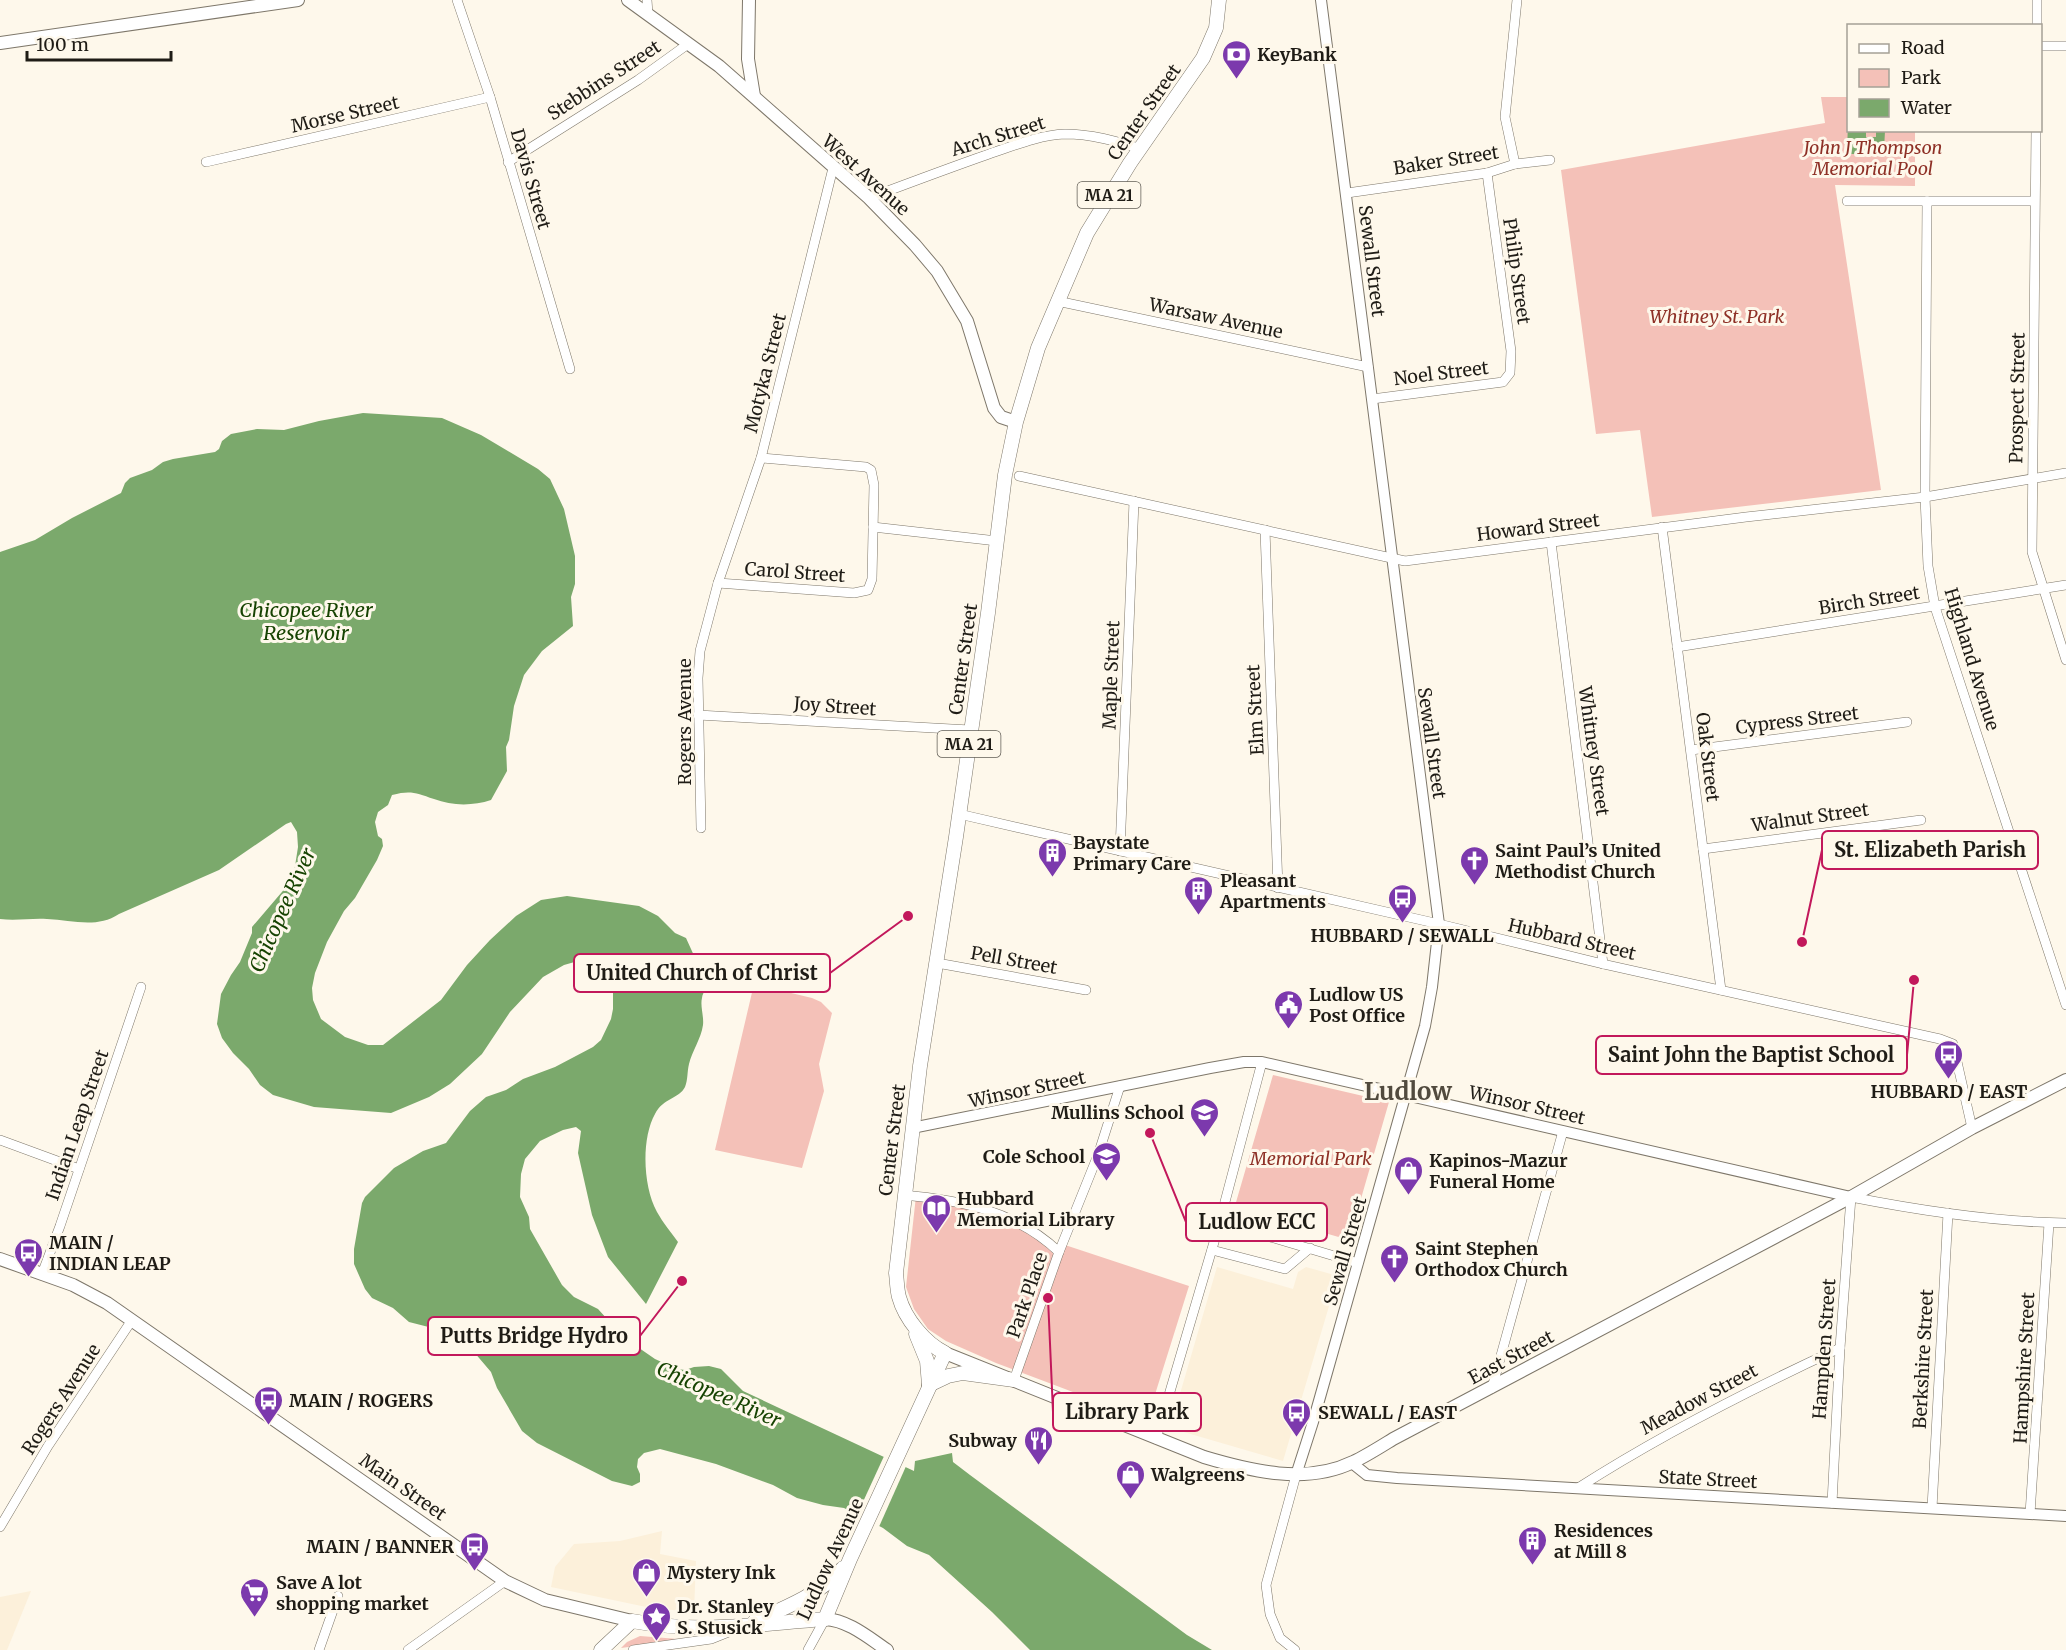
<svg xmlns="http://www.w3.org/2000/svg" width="2066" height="1650" font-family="Merriweather,serif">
	<rect width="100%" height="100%" fill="#fef8eb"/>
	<g fill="#fcf0da">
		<path d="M1217,1267L1293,1289L1298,1272L1306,1267L1338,1276L1283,1461L1170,1428Z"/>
		<path d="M662,1531L660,1554L696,1561L694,1612L651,1608L551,1587L555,1567L574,1544L620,1541Z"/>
		<path d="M31,1591L7,1650H0V1597Z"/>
	</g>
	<g fill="#f4c1b8">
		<path d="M1821,97H1848V130L1915,131V186L1835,185L1881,490L1652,517L1640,430L1596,434L1561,170L1825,123Z"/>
		<path d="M754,984L812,998L821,1002L832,1013L819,1064L824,1091L802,1168L715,1150Z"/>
		<path d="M1273,1075L1389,1102L1349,1240L1259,1214L1256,1223L1232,1216Z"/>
		<path d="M916,1196L990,1211L1059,1251L1062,1244L1189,1286L1147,1420L996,1363L946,1341L928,1329L914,1309L906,1287Z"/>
		<path d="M640,1636L678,1639L679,1640L621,1648L627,1642Z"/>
	</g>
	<g fill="#7ba96c">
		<path d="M1848,121V130L1866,131V137H1876V131H1885L1884,150L1878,154H1847Z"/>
		<path d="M363,413L442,418L481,435L538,469L550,479L564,509L575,556V584L571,597L573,626L542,651L524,675L514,706L509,740L506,747L507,771L491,800C473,806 452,806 434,799C416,793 411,790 392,795L388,805L378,812L375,822L378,836L382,839L383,846L377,860L355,898L344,911L327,942L315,973L312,988L313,1000L321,1019L345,1037L368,1045H383L441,1000L467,965L490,940L516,916L541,900L567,896L639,906L658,916L675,933L686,938L696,960L717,971C715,985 704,986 702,998C700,1006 704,1016 703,1025C701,1039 692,1051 689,1064C687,1072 688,1080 685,1087C679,1099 663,1098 655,1114C641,1139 643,1187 657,1212C663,1223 671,1232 678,1242L646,1304L608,1257L592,1215L578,1153L581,1131L576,1127L563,1130L540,1141L525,1159L521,1174L520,1197L529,1217L530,1229L562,1285L574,1297L598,1309L608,1320L613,1330L655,1359L677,1369L685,1370L694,1367L709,1366L721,1369L743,1391L914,1471L915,1461L952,1453L953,1462L970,1475L1187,1635L1212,1650H1030L992,1612L929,1555L907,1546L883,1528L844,1508L823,1505L797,1498L773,1485L716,1464L660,1449L644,1453L638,1459L637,1467L640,1474V1482L632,1486L612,1481L537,1443L522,1431L497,1388L491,1372L462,1338L456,1334L409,1322L393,1308L372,1298L365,1289L354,1264V1249L362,1203L365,1197L394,1168L423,1151L446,1143L470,1111L486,1097L506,1090L523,1079L555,1067L593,1047L601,1040L611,1019L613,1009V982L610,972L606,966L599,962L585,959L564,965L543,977L510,1012L482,1054L450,1084L429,1097L391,1113L314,1107L273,1095L260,1085L249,1069L233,1053L222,1038L217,1024L221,994L231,975L240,962L252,933V927L293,879L298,847L297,832L291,822L286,824L219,870L119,914C96,929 72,920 47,919C31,918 16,921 0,919V552L35,540L72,518L121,493L125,483L130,478L152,470L163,462L173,459L215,452L219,449L222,441L231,434L257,429L284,430L319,421Z"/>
	</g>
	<path fill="#fef8eb" d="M885,1454L907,1464L878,1529L856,1517Z"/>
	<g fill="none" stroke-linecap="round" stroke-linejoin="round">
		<defs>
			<g id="minor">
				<path d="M457,0L490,97L570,369"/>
				<path d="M647,0L648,14"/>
				<path d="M2037,0V26"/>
				<path d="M2040,46H2066"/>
				<path d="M2036,130L2032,552L2066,660"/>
				<path d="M206,162L490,97"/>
				<path d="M508,162L638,80L688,44"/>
				<path d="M1515,164L1505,117L1517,0"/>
				<path d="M1347,193L1487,173L1515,164L1550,160"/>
				<path d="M869,198C909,183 949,168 989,154C1013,146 1039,135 1065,134C1091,134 1116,141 1141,149"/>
				<path d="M1847,201H2034"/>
				<path d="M1927,201L1925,497L1928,566L1935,607L2066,1005"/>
				<path d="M1057,301L1368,367"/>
				<path d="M1372,399L1503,382L1510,373L1511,351L1487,173"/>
				<path d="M1019,476L1405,561L1746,517L1925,497L2066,473"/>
				<path d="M873,527L997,541"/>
				<path d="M1662,527L1721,990"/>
				<path d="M1265,530L1278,888"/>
				<path d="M1551,542L1603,964"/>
				<path d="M718,583L854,593L868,590L872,579L874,485L871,470L866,467L761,458"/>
				<path d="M1677,647L2066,585"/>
				<path d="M698,715L970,730"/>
				<path d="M1691,750L1907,722"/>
				<path d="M959,814L1439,924L1603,964L1940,1039L1953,1044L1972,1128"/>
				<path d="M701,828L698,678L700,651L718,583L761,458L833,168"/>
				<path d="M1703,849L1921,820"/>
				<path d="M1120,851L1134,501"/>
				<path d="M937,963L1086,990"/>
				<path d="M0,1140L79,1169"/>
				<path d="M903,1195C961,1200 1016,1211 1059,1252"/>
				<path d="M1220,1222L1358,1263"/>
				<path d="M1212,1250L1285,1269L1310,1248"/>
				<path d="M42,1274L60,1226L141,987"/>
				<path d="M1014,1380L1059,1252L1098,1155L1120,1086"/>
				<path d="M1492,1388L1563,1131"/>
				<path d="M1156,1439L1217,1232L1262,1062"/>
				<path d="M1578,1488C1662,1434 1749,1390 1840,1348"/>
				<path d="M1832,1503L1840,1348L1851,1197C1922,1211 1994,1222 2066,1223"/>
				<path d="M1932,1508L1948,1213"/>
				<path d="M2030,1514L2049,1223"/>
				<path d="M0,1527L48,1446L132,1320"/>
				<path d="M319,1650L338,1596"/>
				<path d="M408,1650L505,1581"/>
				<path d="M633,1650L711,1639L736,1629"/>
				<path d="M808,1650L825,1619"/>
				<path d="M1295,1650L1280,1638L1270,1614L1266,1585L1296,1475"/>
			</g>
			<g id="tertiary">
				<path d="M912,1128L1210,1068L1244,1062H1262L1851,1197"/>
				<path d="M1352,1463L1367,1475L1397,1478L2066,1516"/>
				<path d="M1296,1475L1313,1422L1425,1026L1432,987L1439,924L1321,0"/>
			</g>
			<g id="secondary">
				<path d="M628,0L719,66L869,198L915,245L937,271L967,321L994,408L1001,417L1016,422"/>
				<path d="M749,0L748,59L754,96"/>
				<path d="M0,43L298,0"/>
				<path d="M0,1259L73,1285L107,1303L505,1581L545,1600L632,1621"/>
				<path d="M945,1353L1204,1457C1251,1471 1306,1485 1353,1462C1366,1456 1380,1447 1393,1439L1851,1197L1972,1128L2066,1080"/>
				<path d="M825,1619C848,1620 869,1638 887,1650"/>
			</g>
			<g id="primary">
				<path d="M916,1334L927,1361L929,1385"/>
				<path d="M929,1385L948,1376L963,1373L1014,1380"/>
				<path d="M755,1621C783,1609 824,1592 843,1568"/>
				<path d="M601,1650L632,1621C702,1634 756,1624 825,1619L850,1559L945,1353C925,1343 905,1319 899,1297C897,1290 897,1281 896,1273L920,1066L956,837L988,613L1005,475L1016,422L1038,348L1087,233L1130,163L1203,58L1216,28L1219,0"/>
			</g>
		</defs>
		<use href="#minor" stroke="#7e776a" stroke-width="10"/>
		<use href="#tertiary" stroke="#7e776a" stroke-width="12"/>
		<use href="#secondary" stroke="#7e776a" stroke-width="14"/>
		<use href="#primary" stroke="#7e776a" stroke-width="15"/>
		<use href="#minor" stroke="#fff" stroke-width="9"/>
		<use href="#tertiary" stroke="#fff" stroke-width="10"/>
		<use href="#secondary" stroke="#fff" stroke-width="12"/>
		<use href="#primary" stroke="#fff" stroke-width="14"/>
	</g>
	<defs>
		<symbol id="bank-pin" viewBox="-11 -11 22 30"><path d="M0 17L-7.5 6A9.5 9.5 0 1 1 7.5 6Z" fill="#7c39ad" stroke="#fef8eb"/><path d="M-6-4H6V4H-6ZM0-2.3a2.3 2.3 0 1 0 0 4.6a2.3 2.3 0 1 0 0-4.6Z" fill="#fff"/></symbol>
		<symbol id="building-pin" viewBox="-11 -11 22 30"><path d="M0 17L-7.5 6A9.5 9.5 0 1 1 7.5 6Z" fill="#7c39ad" stroke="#fef8eb"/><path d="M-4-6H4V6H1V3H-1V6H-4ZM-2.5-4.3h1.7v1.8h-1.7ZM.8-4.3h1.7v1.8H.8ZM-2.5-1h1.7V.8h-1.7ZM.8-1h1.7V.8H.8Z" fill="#fff"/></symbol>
		<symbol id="church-pin" viewBox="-11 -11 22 30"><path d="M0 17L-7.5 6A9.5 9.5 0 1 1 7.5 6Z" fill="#7c39ad" stroke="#fef8eb"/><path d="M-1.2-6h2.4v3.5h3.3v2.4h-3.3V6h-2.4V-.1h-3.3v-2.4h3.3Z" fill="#fff"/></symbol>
		<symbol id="bus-pin" viewBox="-11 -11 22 30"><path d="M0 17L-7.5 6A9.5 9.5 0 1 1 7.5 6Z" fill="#7c39ad" stroke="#fef8eb"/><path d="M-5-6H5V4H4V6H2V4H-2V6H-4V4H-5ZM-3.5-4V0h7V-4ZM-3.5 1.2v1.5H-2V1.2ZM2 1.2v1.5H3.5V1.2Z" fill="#fff"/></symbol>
		<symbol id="civic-pin" viewBox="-11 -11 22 30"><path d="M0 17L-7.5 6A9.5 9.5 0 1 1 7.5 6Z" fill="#7c39ad" stroke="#fef8eb"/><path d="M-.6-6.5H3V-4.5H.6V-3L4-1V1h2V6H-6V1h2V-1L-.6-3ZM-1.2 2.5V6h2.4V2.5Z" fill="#fff"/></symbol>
		<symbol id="school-pin" viewBox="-11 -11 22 30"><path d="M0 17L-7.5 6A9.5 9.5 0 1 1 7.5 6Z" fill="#7c39ad" stroke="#fef8eb"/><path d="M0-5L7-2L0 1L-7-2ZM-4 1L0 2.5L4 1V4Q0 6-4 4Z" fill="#fff"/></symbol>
		<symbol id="shop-pin" viewBox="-11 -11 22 30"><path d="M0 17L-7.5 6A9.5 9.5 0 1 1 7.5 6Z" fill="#7c39ad" stroke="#fef8eb"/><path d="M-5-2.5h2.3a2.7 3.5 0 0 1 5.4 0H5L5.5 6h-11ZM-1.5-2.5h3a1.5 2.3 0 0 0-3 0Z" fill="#fff"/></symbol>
		<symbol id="library-pin" viewBox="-11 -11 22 30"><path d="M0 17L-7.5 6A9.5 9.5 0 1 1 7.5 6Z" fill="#7c39ad" stroke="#fef8eb"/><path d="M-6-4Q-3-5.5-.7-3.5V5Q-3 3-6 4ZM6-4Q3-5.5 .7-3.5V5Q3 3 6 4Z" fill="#fff"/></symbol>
		<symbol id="restaurant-pin" viewBox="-11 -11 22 30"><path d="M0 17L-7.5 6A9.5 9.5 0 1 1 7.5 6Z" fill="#7c39ad" stroke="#fef8eb"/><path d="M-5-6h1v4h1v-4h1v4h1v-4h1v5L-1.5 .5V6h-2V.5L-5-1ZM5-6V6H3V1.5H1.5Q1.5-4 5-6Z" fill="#fff"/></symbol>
		<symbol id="supermarket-pin" viewBox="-11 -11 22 30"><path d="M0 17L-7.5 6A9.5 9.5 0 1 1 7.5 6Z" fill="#7c39ad" stroke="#fef8eb"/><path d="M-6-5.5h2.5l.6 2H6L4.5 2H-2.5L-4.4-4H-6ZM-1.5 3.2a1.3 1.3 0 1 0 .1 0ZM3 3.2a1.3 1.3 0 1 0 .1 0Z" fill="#fff"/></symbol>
		<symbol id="sight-pin" viewBox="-11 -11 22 30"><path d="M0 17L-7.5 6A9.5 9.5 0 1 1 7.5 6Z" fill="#7c39ad" stroke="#fef8eb"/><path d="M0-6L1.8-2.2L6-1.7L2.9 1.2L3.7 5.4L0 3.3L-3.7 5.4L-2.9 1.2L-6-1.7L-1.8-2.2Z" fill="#fff"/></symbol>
	</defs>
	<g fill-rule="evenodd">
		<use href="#bank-pin" x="1220" y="38" width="33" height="45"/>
		<use href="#building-pin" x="1036" y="836" width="33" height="45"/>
		<use href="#church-pin" x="1458" y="844" width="33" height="45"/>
		<use href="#building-pin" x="1182" y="874" width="33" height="45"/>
		<use href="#bus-pin" x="1386" y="882" width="33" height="45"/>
		<use href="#civic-pin" x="1272" y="988" width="33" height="45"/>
		<use href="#bus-pin" x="1932" y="1038" width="33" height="45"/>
		<use href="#school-pin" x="1188" y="1096" width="33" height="45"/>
		<use href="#school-pin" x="1090" y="1140" width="33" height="45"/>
		<use href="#shop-pin" x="1392" y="1154" width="33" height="45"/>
		<use href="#library-pin" x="920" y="1192" width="33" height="45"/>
		<use href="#bus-pin" x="12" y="1236" width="33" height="45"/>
		<use href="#church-pin" x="1378" y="1242" width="33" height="45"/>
		<use href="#bus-pin" x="252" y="1384" width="33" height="45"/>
		<use href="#bus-pin" x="1280" y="1396" width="33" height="45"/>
		<use href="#restaurant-pin" x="1022" y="1424" width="33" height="45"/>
		<use href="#shop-pin" x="1114" y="1458" width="33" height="45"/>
		<use href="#building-pin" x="1516" y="1524" width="33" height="45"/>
		<use href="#bus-pin" x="458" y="1530" width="33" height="45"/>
		<use href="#shop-pin" x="630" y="1556" width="33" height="45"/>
		<use href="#supermarket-pin" x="238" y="1576" width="33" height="45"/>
		<use href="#sight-pin" x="640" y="1600" width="33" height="45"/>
	</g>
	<g text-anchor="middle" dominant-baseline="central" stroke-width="6" stroke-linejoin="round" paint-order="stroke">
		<g fill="#fef8eb" stroke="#625e56" stroke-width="1.5">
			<rect x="1077.5" y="182" width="63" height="26" rx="4.5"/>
			<rect x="937.5" y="731" width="63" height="26" rx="4.5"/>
		</g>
		<g font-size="16" font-weight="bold" fill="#1f1c16">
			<text x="1109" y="195">MA 21</text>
			<text x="969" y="744">MA 21</text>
		</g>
		<g font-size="18" font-weight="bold" fill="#1f1c16" stroke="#fef8eb" text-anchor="start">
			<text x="1257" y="54">KeyBank</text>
			<text x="1073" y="842">Baystate<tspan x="1073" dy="21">Primary Care</tspan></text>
			<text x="1495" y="850">Saint Paul’s United<tspan x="1495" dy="21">Methodist Church</tspan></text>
			<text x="1220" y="880">Pleasant<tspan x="1220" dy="21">Apartments</tspan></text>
			<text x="1402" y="935" text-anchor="middle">HUBBARD / SEWALL</text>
			<text x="1309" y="994">Ludlow US<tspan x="1309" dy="21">Post Office</tspan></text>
			<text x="1949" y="1091" text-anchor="middle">HUBBARD / EAST</text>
			<text x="1184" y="1112" text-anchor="end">Mullins School</text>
			<text x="1085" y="1156" text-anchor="end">Cole School</text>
			<text x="1429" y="1160">Kapinos-Mazur<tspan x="1429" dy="21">Funeral Home</tspan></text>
			<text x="957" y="1198">Hubbard<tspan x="957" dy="21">Memorial Library</tspan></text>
			<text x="49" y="1242">MAIN /<tspan x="49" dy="21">INDIAN LEAP</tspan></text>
			<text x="1415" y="1248">Saint Stephen<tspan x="1415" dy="21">Orthodox Church</tspan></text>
			<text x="289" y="1400">MAIN / ROGERS</text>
			<text x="1318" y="1412">SEWALL / EAST</text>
			<text x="1017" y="1440" text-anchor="end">Subway</text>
			<text x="1151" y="1474">Walgreens</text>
			<text x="1554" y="1530">Residences<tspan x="1554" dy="21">at Mill 8</tspan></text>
			<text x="454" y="1546" text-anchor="end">MAIN / BANNER</text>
			<text x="667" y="1572">Mystery Ink</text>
			<text x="276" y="1582">Save A lot<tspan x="276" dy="21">shopping market</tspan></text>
			<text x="677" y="1606">Dr. Stanley<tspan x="677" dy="21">S. Stusick</tspan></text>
		</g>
		<g font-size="18" fill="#1f1c16" stroke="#fef8eb">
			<text transform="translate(604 80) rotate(-33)">Stebbins Street</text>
			<text transform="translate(1144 112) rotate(-55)">Center Street</text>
			<text transform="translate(345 114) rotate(-13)">Morse Street</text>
			<text transform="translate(998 136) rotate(-17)">Arch Street</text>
			<text transform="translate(1446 160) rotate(-9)">Baker Street</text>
			<text transform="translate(866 175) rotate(42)">West Avenue</text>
			<text transform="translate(531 179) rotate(74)">Davis Street</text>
			<text transform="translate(1372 261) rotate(83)">Sewall Street</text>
			<text transform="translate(1517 271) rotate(82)">Philip Street</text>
			<text transform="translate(1216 318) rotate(12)">Warsaw Avenue</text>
			<text transform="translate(765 373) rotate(-76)">Motyka Street</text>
			<text transform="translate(1441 373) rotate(-7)">Noel Street</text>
			<text transform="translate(2017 398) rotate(-89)">Prospect Street</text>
			<text transform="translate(1538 527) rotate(-7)">Howard Street</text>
			<text transform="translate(795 572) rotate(4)">Carol Street</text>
			<text transform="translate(1869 600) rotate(-9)">Birch Street</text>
			<text transform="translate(963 659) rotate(-82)">Center Street</text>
			<text transform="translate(1972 659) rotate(73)">Highland Avenue</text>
			<text transform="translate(1111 675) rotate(-88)">Maple Street</text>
			<text transform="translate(835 706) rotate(4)">Joy Street</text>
			<text transform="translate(1255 710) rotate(-93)">Elm Street</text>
			<text transform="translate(1797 720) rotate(-7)">Cypress Street</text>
			<text transform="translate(684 722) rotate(-90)">Rogers Avenue</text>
			<text transform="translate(1432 743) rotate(82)">Sewall Street</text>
			<text transform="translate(1594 751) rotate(82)">Whitney Street</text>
			<text transform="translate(1708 757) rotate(83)">Oak Street</text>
			<text transform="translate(1810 817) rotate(-8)">Walnut Street</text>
			<text transform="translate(1572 939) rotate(13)">Hubbard Street</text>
			<text transform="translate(1014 960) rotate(10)">Pell Street</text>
			<text transform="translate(1027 1089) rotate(-12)">Winsor Street</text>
			<text transform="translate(1527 1105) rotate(13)">Winsor Street</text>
			<text transform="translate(77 1125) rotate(-71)">Indian Leap Street</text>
			<text transform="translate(892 1140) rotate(-83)">Center Street</text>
			<text transform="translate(1345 1251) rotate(-74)">Sewall Street</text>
			<text transform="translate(1027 1295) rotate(-71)">Park Place</text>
			<text transform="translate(1824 1349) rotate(-86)">Hampden Street</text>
			<text transform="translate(1511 1357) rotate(-28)">East Street</text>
			<text transform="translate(1923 1359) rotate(-87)">Berkshire Street</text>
			<text transform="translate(2024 1368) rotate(-87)">Hampshire Street</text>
			<text transform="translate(61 1399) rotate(-57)">Rogers Avenue</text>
			<text transform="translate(1699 1399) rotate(-28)">Meadow Street</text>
			<text transform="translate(1708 1479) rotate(3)">State Street</text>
			<text transform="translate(403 1487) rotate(35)">Main Street</text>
			<text transform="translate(830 1559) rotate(-65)">Ludlow Avenue</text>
		</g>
		<g font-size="18" font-style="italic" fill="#8e3026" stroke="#fef8eb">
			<text x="1873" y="147">John J Thompson<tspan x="1873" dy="21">Memorial Pool</tspan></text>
			<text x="1717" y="316">Whitney St. Park</text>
			<text x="1311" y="1158">Memorial Park</text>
		</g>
		<g font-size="20" font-style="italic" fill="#164302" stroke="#fef8eb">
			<text x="306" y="609">Chicopee River<tspan x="306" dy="23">Reservoir</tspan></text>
			<text transform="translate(282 910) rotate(-66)">Chicopee River</text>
			<text transform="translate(719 1394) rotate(24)">Chicopee River</text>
		</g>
		<g font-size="24" font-weight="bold" fill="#514a3e" stroke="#fef8eb">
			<text x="1408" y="1091">Ludlow</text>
		</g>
	</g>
	<path fill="none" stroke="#c2185b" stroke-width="2" d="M1802 942L1822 850M908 916L830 973M1914 980L1907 1055M1150 1133L1186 1222M682 1281L640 1336M1048 1298L1053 1412"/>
	<g fill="#c2185b" stroke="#fef8eb" stroke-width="2">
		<circle cx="1802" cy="942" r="6"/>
		<circle cx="908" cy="916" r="6"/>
		<circle cx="1914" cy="980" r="6"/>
		<circle cx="1150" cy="1133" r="6"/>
		<circle cx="682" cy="1281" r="6"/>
		<circle cx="1048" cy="1298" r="6"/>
	</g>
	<g fill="#fef8eb" stroke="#c2185b" stroke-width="2">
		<rect x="1822" y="831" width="216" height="38" rx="6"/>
		<rect x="574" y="954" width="256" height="38" rx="6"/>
		<rect x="1596" y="1036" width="311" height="38" rx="6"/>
		<rect x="1186" y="1203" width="141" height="38" rx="6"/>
		<rect x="428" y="1317" width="212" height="38" rx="6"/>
		<rect x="1053" y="1393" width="148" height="38" rx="6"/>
	</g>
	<g font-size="20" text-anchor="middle" font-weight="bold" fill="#1f1c16">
		<text x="1930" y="857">St. Elizabeth Parish</text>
		<text x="702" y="980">United Church of Christ</text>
		<text x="1751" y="1062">Saint John the Baptist School</text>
		<text x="1257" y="1229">Ludlow ECC</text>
		<text x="534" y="1343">Putts Bridge Hydro</text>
		<text x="1127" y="1419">Library Park</text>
	</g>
	<rect x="1847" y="24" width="195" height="108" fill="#fef8eb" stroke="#a5a096" stroke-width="1.5"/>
	<rect x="1859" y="44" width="30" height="9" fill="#ffffff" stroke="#a5a096" stroke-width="1.5"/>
	<text x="1901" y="54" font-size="18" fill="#1f1c16">Road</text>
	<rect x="1859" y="69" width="30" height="18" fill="#f4c1b8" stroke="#a5a096" stroke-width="1.5"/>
	<text x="1901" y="84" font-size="18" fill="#1f1c16">Park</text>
	<rect x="1859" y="99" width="30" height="18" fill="#7ba96c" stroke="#a5a096" stroke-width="1.5"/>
	<text x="1901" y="114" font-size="18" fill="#1f1c16">Water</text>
	<path d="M27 51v9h144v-9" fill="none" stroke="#1f1c16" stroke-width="3"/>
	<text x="36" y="51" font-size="18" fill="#1f1c16" stroke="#fef8eb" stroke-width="4.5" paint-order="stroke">100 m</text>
</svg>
